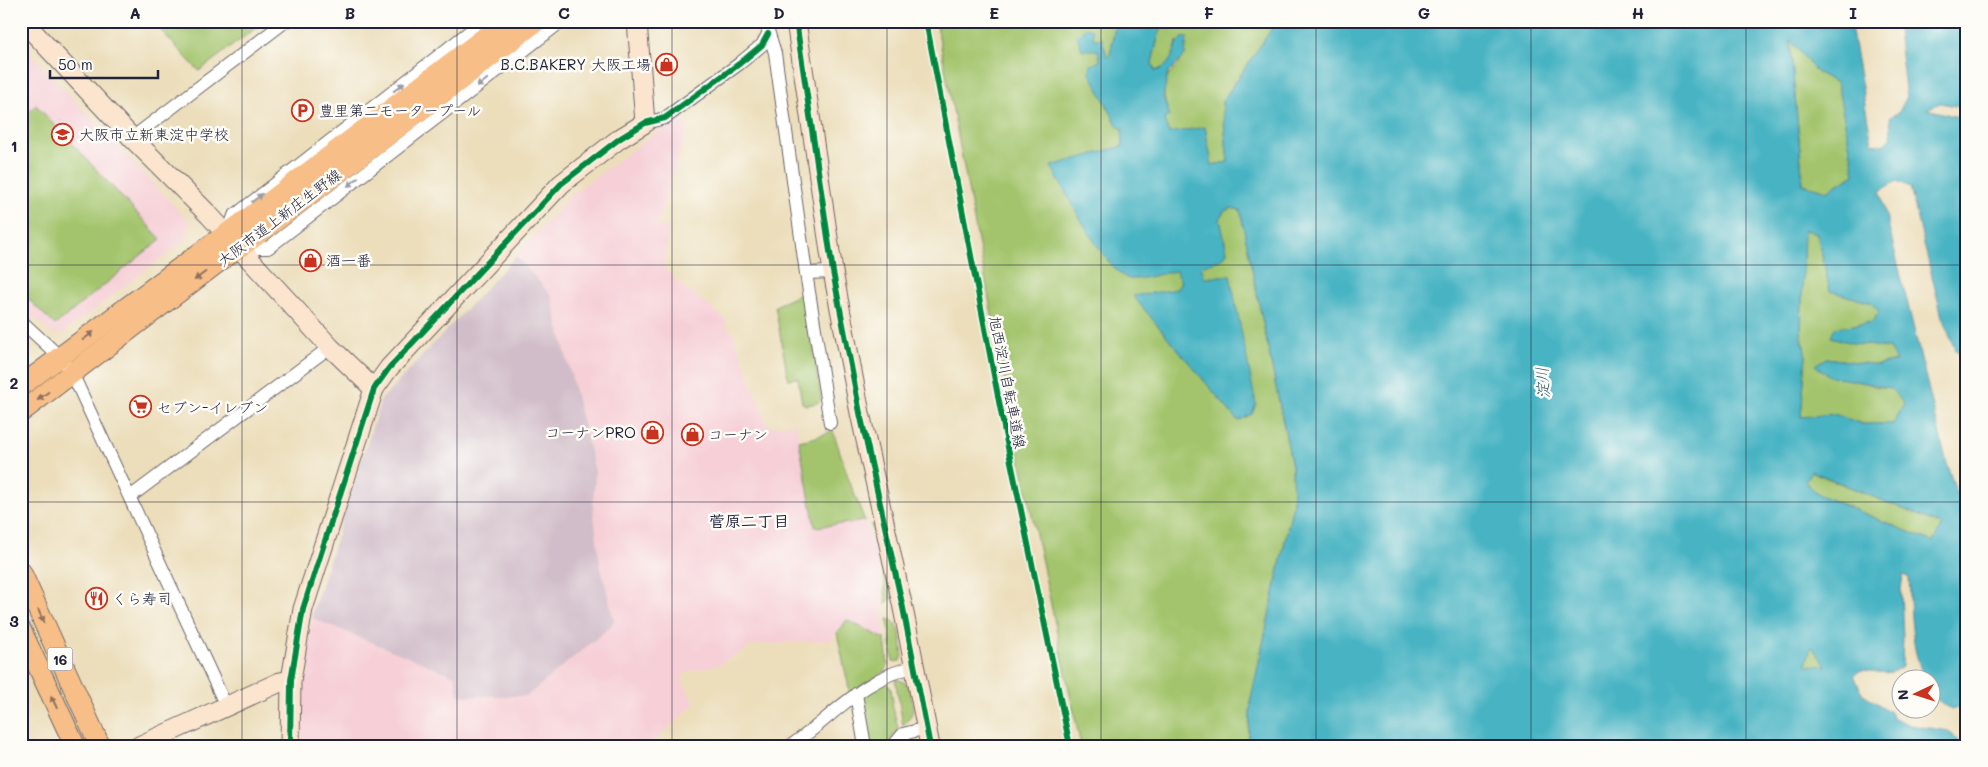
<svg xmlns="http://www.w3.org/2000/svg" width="1988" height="767" font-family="Mali,'Klee One',sans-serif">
	<rect width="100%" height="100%" fill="#fdfcf7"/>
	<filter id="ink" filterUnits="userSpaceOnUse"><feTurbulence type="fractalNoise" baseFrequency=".02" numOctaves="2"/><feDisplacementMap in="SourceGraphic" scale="10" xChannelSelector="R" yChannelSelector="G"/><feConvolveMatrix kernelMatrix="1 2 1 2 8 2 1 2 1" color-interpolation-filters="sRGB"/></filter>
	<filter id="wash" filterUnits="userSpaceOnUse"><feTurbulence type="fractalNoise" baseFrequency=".0096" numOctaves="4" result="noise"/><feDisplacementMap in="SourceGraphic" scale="20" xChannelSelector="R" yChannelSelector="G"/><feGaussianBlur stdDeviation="1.12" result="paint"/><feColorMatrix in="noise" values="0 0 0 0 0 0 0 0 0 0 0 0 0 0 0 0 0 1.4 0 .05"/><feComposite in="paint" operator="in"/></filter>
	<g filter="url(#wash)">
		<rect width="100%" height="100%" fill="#ecdebb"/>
		<g fill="#f6cfd7">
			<path d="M21,44L190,223L185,240L63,333L53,334L21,306Z"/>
			<path d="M675,119L688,125L657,225L670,229L663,266L675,280L725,319L728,332L732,330L767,425L771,427L796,423L815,527L865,521L879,563L885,639L847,620L831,640L753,645L720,664L687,672L681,678L695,704L649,746H301L303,697L312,618L456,676L458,694L461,696H527L613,624L614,620L600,564L593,507L595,472L551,295L516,256L571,195Z"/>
		</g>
		<path fill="#d1bdc9" d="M516,256L551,295L595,472L593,507L600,564L614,620L611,626L527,696H461L458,695L455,676L312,618L313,610L381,400Z"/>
		<g fill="#a3c46c" stroke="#627354">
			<path d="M152,21H265L199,71Z"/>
			<path d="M936,21H1116L1110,55L1107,57C1100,45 1093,37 1086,27L1098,49L1100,61L1122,128L1123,146L1052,166L1130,279L1176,271L1181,282L1177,289L1134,297L1238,421L1230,275L1204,278L1201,265L1223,258L1227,252L1220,219L1224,211L1232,208L1240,210L1292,466L1293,504L1251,699L1248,746H1081L1015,435Z"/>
			<path d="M1162,21H1277L1222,102L1228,162L1212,165L1205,127L1168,134L1164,119L1169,116C1162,94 1160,80 1179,64L1177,41C1174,55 1170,67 1155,71L1152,63Z"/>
			<path d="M1790,39L1816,72L1837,83L1856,174L1827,191L1803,184Z"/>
			<path d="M36,105L161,239L55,325L21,292V120Z"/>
			<path d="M1804,230L1817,233L1830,291L1872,303L1879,312L1873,322L1836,328L1832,337L1852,343L1889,348L1896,361L1878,365L1826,358L1873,386L1892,388L1904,404L1893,424H1862L1834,414L1801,417L1806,356L1801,332Z"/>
			<path d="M805,292L821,399L818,403L806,405L802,403L798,378L788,379L775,306Z"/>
			<path d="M833,431L850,483L865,521L815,527L799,441L813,438Z"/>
			<path d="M1810,471L1942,525L1933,542L1820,495L1804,482Z"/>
			<path d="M881,523L892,598L886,603L883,568L871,525Z"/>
			<path d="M888,619C903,622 901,645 903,657L900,661L893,662Z"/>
			<path d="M847,620L885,639L888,665L885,672L850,693L837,633Z"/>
			<path d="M1811,646L1827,667L1806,665Z"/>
			<path d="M895,678L909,685C912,704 918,711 903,725Z"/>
			<path d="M883,680L891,688L893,702L892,704L898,728L887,746H872L868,743L860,696Z"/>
		</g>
		<path fill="#47b3c3" stroke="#346a7f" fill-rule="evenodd" d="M1116,21H1162L1152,63L1155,71C1179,65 1171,37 1187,37L1185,55L1168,73L1163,97L1170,116L1164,119L1169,133L1205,127L1212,165L1228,162L1222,102L1277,21H1850L1872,143L1884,145L1891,136L1890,117L1899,112L1906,98L1897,21H1967V108L1940,103L1927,109L1962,118L1967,121V353L1956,352L1942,317L1910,187L1897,181L1880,191L1947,464L1967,527V705L1951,710L1932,696L1930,680L1925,679C1910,648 1911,612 1909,577L1903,575L1901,589L1903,638L1902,667C1889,677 1877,671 1861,670L1854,675L1862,693L1890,712L1892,717L1910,725L1949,731L1962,746H1248L1251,699L1293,504L1292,466L1240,210L1232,208L1224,211L1220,219L1227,252L1223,259L1201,266L1204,278L1230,275L1256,404L1252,414L1238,421L1133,296L1177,289L1181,282L1176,271C1164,273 1141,280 1130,279C1109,277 1062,186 1051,166L1123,146L1122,128L1118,127L1089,71L1091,65L1100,61L1098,50H1082L1077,36L1086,27L1093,30V38L1097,39L1102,38L1107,56L1110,55ZM1790,40L1816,72L1837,83L1855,174L1827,191L1803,184ZM1804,230L1817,233L1830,291L1872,303L1879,312L1872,322L1835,328L1831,337L1852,343L1889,348L1896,361L1878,365L1826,358L1815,365L1829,376L1891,388L1904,404L1893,424H1862L1834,414L1801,417L1806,356L1801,332ZM1811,471L1942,525L1933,542L1820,495L1805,482ZM1811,647H1812L1826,666L1806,665Z"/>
	</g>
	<g filter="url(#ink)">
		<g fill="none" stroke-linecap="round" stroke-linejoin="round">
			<defs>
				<g id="street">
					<path d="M765,21L775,53L806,273L830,423"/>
					<path d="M645,123L665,118L739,64L762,45L768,34"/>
					<path d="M132,138L286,21"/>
					<path d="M228,232L234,216L483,21"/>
					<path d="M241,248H268L562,21"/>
					<path d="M806,273L833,272"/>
					<path d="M21,321L60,357L72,373L226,706"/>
					<path d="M130,497L330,347"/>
					<path d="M856,694L865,746"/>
					<path d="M790,746C831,719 863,677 914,667"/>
					<path d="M893,746L903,734L927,728"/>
				</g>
				<g id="secondary">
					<path d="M23,21L132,138L209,215L330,347L374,389"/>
					<path d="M796,21L833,272L860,413L903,608L930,746"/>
					<path d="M139,746L280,682L291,680"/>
					<path d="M290,746L291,680L303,609L374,389L389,368L561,184L619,139L645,123L637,21"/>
				</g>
				<g id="primary">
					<path d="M21,386L208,247L242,223L506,21"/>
					<path d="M21,412L221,260L256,236L537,21"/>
					<path d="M21,572L100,746"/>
					<path d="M21,630L75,746"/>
				</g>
			</defs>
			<use href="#street" stroke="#696468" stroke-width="14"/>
			<use href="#secondary" stroke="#696468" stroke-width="21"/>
			<use href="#primary" stroke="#696468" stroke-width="22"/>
			<use href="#street" stroke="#fff" stroke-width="12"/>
			<use href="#secondary" stroke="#fce5cf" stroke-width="19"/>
			<use href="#primary" stroke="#f7be87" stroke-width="20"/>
			<defs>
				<g id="cycleway">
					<path d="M796,21L833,272L860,413L903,608L930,746"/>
					<path d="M926,21L1006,438L1070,746"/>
					<path d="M290,746L291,680L303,609L374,389L389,368L561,184L619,139L645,123L665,118L739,64L762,45L768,34"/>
				</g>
			</defs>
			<use href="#cycleway" stroke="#fdfcf7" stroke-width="9"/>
			<use href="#cycleway" stroke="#00873e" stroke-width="6"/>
		</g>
		<defs><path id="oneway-solid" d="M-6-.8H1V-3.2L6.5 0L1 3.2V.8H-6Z" transform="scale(1.25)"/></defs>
		<g fill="#9c9ca7">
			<use href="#oneway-solid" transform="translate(482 83) rotate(142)"/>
			<use href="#oneway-solid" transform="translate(399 87) rotate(-38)"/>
			<use href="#oneway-solid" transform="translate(353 182) rotate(142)"/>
			<use href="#oneway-solid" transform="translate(257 198) rotate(-38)"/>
		</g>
		<g fill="#8c7061">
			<use href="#oneway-solid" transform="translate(200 276) rotate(143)"/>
			<use href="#oneway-solid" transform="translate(88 336) rotate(-37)"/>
			<use href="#oneway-solid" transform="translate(43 396) rotate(143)"/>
			<use href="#oneway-solid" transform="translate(41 616) rotate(66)"/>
			<use href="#oneway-solid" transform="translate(54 702) rotate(-115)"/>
		</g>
	</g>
	<path fill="none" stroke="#22223b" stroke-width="1" stroke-opacity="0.55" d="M242,21V746M457,21V746M672,21V746M887,21V746M1101,21V746M1316,21V746M1531,21V746M1746,21V746M21,265H1967M21,502H1967"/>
	<defs>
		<symbol id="shop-ring" viewBox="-11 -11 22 22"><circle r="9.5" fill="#fdfcf7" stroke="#c8321e" stroke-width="1.5"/><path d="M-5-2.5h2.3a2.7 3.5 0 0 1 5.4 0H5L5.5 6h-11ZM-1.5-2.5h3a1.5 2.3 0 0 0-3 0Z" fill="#c8321e"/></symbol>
		<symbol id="parking-ring" viewBox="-11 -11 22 22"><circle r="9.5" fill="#fdfcf7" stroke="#c8321e" stroke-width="1.5"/><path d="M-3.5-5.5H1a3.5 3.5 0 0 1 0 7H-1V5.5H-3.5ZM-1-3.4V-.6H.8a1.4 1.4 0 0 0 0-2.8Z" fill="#c8321e"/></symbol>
		<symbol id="school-ring" viewBox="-11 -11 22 22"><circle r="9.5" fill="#fdfcf7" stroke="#c8321e" stroke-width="1.5"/><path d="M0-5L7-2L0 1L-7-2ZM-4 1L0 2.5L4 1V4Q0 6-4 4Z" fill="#c8321e"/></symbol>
		<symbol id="supermarket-ring" viewBox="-11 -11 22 22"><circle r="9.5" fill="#fdfcf7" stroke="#c8321e" stroke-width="1.5"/><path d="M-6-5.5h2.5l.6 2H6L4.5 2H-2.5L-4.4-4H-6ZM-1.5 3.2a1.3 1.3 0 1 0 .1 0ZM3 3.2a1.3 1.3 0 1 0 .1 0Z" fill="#c8321e"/></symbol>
		<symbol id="restaurant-ring" viewBox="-11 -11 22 22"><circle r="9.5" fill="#fdfcf7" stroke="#c8321e" stroke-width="1.5"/><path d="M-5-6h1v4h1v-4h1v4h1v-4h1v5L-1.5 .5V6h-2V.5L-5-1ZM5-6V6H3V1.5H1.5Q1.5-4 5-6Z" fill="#c8321e"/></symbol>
	</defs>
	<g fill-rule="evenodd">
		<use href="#shop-ring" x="654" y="52" width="25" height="25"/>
		<use href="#parking-ring" x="290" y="98" width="25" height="25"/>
		<use href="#school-ring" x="50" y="122" width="25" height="25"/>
		<use href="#shop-ring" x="298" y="248" width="25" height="25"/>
		<use href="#supermarket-ring" x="128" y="394" width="25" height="25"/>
		<use href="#shop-ring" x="640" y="420" width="25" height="25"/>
		<use href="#shop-ring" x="680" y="422" width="25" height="25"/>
		<use href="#restaurant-ring" x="84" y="586" width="25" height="25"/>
	</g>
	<g text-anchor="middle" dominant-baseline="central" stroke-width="5" stroke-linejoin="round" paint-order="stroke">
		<rect fill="#fdfcf7" stroke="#646373" stroke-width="1" x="47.5" y="647.5" width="25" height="23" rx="4"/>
		<g font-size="14" font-weight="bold" fill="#22223b">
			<text x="60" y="659">16</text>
		</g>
		<g font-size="15" fill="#22223b" stroke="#fdfcf7" text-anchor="start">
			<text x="651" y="64" text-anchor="end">B.C.BAKERY 大阪工場</text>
			<text x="319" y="110">豊里第二モータープール</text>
			<text x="79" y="134">大阪市立新東淀中学校</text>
			<text x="326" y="260">酒一番</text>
			<text x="157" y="407">セブン-イレブン</text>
			<text x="636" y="432" text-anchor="end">コーナンPRO</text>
			<text x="708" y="434">コーナン</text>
			<text x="112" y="598">くら寿司</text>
		</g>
		<g font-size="15" fill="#22223b" stroke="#fdfcf7">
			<text transform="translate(279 217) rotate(-37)">大阪市道上新庄生野線</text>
			<text transform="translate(1008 382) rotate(79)">旭西淀川自転車道線</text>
		</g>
		<g font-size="16" font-style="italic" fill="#315c71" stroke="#fdfcf7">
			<text transform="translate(1542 383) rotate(-94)">淀川</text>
		</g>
		<g font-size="16" font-weight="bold" fill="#22223b" stroke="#fdfcf7">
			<text x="749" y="520">菅原二丁目</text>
		</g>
	</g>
	<rect width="1988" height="767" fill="none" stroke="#fdfcf7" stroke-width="55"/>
	<g transform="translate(1916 694) rotate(266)"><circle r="24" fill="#fdfcf7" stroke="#a5a5ac"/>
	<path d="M0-4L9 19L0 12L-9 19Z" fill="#c8321e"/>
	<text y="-8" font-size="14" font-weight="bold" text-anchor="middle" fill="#22223b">N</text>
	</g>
	<path d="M50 70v8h108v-8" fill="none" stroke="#22223b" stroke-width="2.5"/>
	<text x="58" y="70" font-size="15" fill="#22223b" stroke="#fdfcf7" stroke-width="4" paint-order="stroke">50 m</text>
	<rect x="28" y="28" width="1932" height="712" fill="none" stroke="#22223b" stroke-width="2"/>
	<g font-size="16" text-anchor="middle" font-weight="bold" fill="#22223b">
		<text x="135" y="19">A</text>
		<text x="350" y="19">B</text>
		<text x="564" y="19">C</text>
		<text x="779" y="19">D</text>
		<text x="994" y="19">E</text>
		<text x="1209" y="19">F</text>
		<text x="1424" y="19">G</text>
		<text x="1638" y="19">H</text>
		<text x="1853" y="19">I</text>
		<text x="14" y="152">1</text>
		<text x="14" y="389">2</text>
		<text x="14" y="627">3</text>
	</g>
</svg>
